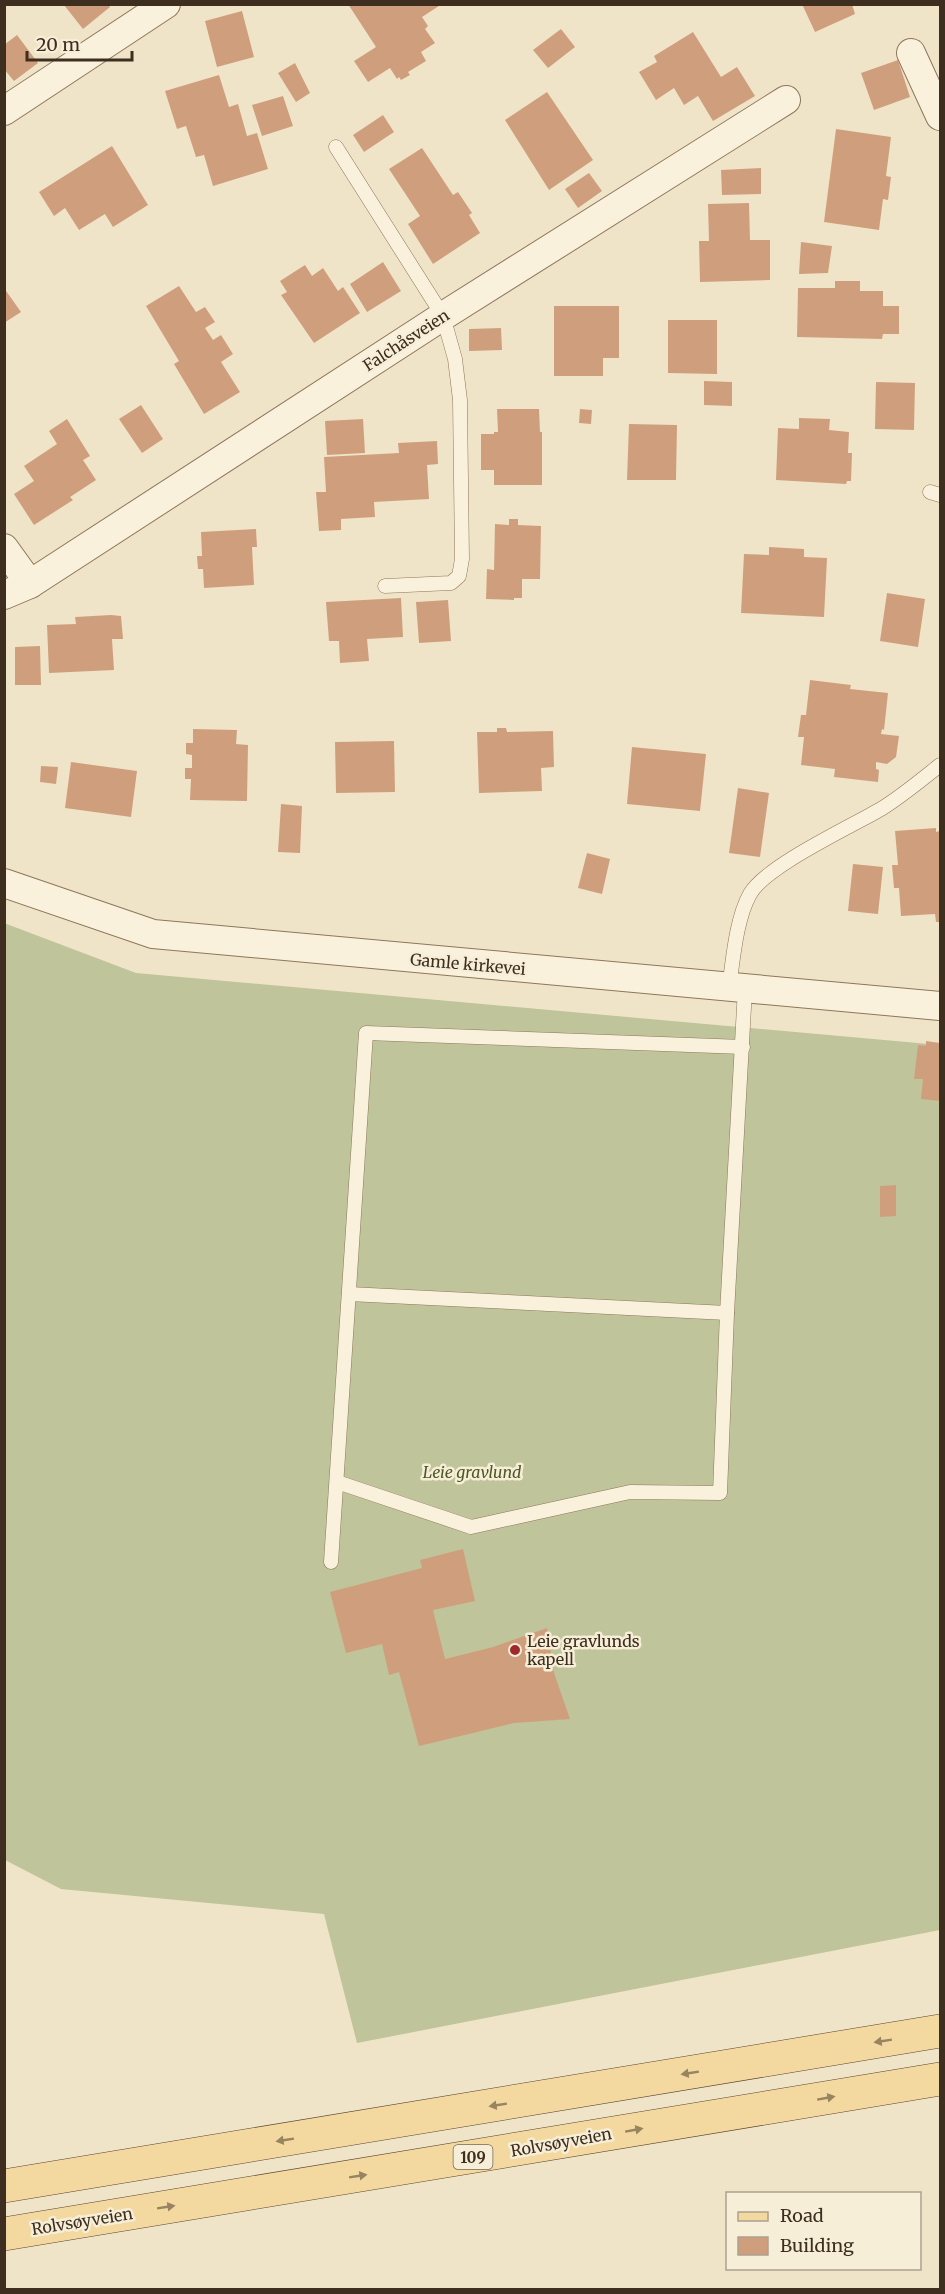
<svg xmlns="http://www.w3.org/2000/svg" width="945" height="2294" font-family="Merriweather,serif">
	<rect width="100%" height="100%" fill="#f0e4c8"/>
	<path fill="#bfc49a" d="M4,923L136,973L940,1045V1930L357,2043L324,1914L61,1889L5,1860Z"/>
	<g fill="#cf9f7d">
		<path d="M348,4H442L422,17L428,26L425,29L435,43L421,52L426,61L408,72L410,75L401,80L399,77L397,79L390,68L368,82L354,61L376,47Z"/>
		<path d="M802,4H852L855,14L815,32Z"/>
		<path d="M64,5H109L110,7L83,29Z"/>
		<path d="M242,11L254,57L217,67L205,21Z"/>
		<path d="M561,29L575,47L548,68L533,50Z"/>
		<path d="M693,32L721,77L737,67L755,96L713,121L698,96L684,105L674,88L656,100L639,72L657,62L654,56Z"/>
		<path d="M17,35L38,63L14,81L4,69V45Z"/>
		<path d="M898,60L910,97L874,110L861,73Z"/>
		<path d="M295,63L310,93L296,102L278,73Z"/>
		<path d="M219,75L229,107L238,104L247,136L257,133L268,169L213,186L204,155L196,157L186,126L177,129L165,91Z"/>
		<path d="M547,92L593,160L549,190L505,120Z"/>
		<path d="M283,96L293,126L262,136L252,105Z"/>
		<path d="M383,115L394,132L364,152L353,135Z"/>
		<path d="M836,129L891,137L886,176L891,177L888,200L883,199L879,230L824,222Z"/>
		<path d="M112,146L148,205L113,227L105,214L79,230L65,208L54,216L39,192Z"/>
		<path d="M422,148L453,195L458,192L472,213L469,215L480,233L433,264L408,224L420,216L389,169Z"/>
		<path d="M761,168V194L722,195L721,170Z"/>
		<path d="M589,173L602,191L578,208L565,189Z"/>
		<path d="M749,203L750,240H770V280L700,282L699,241H709L708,204Z"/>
		<path d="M801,242L832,246L828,273L799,274Z"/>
		<path d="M383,262L401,291L367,312L350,284Z"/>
		<path d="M305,265L312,276L323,268L338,291L343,287L360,313L314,343L281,295L287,292L280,281Z"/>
		<path d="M835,281H860V291H883V306H899V334H883L882,339L797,337L798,288H835Z"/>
		<path d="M179,286L196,312L205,307L215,322L205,328L213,340L221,335L233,354L221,362L240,392L204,414L174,364L179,361L146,306Z"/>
		<path d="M4,288L21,312L4,323Z"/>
		<path d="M554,306H619V358H603V376H554Z"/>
		<path d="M668,320H717V374L668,373Z"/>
		<path d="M501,328L502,350L469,351V329Z"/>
		<path d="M704,381L732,382V406L704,405Z"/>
		<path d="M876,382L915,383L914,430L875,429Z"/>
		<path d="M141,405L163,439L142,453L119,419Z"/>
		<path d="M497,409H539L540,432H542V485H494V470H481V434H494V432H498Z"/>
		<path d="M580,409L592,410L591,424L579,423Z"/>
		<path d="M799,418L830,419L829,430L849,432L848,453H852L851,481H847L846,484L776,480L778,428L799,429Z"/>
		<path d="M67,419L90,456L83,460L96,480L70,497L73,500L34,525L14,494L34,481L24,466L57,444L49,431Z"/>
		<path d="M363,419L365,453L327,455L325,421Z"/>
		<path d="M629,424L677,425L676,480H627Z"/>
		<path d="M437,441L438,464L427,465L429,499L374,502L375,517L341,519V530L319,531L316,492H326L324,457L399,453L398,443Z"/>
		<path d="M509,519H518V525L541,526L540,579H522V598H514V600L486,599L487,569L494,570L495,524L509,525Z"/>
		<path d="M256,529L257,547H252L254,585L204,588L203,569H198L197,556H202L201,532Z"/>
		<path d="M769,547L804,549V557L827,558L824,617L741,613L744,554L769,555Z"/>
		<path d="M887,593L925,599L918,647L880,641Z"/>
		<path d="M401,598L403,637L367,639L369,661L340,663L339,641H329L326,602Z"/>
		<path d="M448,600L451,641L419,643L416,602Z"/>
		<path d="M111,615L121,616L123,639H112L114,670L49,673L47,625L76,624L75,617Z"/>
		<path d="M40,646L41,685H15V647Z"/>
		<path d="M810,680L851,685L850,689L888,693L884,730L882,729L881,734L899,736L896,757L887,764L876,762V769L879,770L878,782L834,777L835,769L801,765L804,737H798L801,715H806Z"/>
		<path d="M497,728H506L507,732L553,731L554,767L541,768L542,791L479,793L477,732H497Z"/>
		<path d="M193,729L237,730L236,744L248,745L247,801L190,800L191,779H185V768H192V755L186,754V743H193Z"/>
		<path d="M394,741L395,792L336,793L335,742Z"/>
		<path d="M632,747L706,754L700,811L627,804Z"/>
		<path d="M71,762L137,771L131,817L65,808Z"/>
		<path d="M41,766L58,767L56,784L40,782Z"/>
		<path d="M738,788L769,793L760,857L729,853Z"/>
		<path d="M281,804L302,806L300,853L278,852Z"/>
		<path d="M936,828V832L940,831V922H936L935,914L901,916L899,888H894L892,865H898L895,831Z"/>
		<path d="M587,853L610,859L602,894L578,888Z"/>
		<path d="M853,864L883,867L878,914L848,911Z"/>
		<path d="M926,1041L940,1043V1101L921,1099L923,1079H914L918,1045L926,1046Z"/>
		<path d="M896,1185V1216L880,1217V1186Z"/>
		<path d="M463,1549L475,1601L433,1610L445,1659L493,1647L547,1628L554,1673L570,1719L514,1723L419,1746L399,1672L389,1675L382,1644L346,1653L330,1592L422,1568L420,1560Z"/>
	</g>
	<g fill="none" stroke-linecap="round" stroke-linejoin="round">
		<defs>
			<g id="lane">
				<path d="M336,147L443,316L455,359L460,400L462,559L459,576L451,583L385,586"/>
				<path d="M930,492L940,495"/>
				<path d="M729,988C733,960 736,919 750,894C766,866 850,827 881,809C902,796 921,780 940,765"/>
				<path d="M349,1294L727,1313"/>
				<path d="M337,1482L471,1527L630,1492L720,1493L727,1313L745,989"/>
				<path d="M331,1562L366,1033L743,1047"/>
			</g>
			<g id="street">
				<path d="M911,53L940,116"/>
				<path d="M4,111L166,4"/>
				<path d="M4,548L30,584"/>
				<path d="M4,595L30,584L443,316L786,100"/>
				<path d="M4,883L153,934L940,1006"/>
			</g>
			<g id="primary">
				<path d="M4,2186L940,2031"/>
				<path d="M4,2234L940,2079"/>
			</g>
		</defs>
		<use href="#lane" stroke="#8d765c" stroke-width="15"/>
		<use href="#street" stroke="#8d765c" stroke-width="30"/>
		<use href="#primary" stroke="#5b4430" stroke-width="34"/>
		<use href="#lane" stroke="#faf1dc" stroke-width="14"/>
		<use href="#street" stroke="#faf1dc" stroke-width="28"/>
		<use href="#primary" stroke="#f3d9a0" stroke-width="33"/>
	</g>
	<defs><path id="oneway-solid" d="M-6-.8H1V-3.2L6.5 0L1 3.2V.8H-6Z" transform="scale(1.5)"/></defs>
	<g fill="#988460">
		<use href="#oneway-solid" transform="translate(883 2041) rotate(171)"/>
		<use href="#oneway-solid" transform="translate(690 2073) rotate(171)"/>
		<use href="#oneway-solid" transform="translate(826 2098) rotate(-10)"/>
		<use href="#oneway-solid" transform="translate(498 2105) rotate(171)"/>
		<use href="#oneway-solid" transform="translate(634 2130) rotate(-10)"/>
		<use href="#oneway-solid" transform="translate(285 2140) rotate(171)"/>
		<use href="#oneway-solid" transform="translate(358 2176) rotate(-9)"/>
		<use href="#oneway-solid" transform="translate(166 2207) rotate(-9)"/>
	</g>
	<circle fill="#9e2a2b" stroke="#f7eed8" stroke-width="2" cx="515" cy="1650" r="6"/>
	<g text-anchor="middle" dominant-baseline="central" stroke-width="5" stroke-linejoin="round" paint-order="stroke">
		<rect fill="#f7eed8" stroke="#756857" stroke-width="1.5" x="453.5" y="2145" width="39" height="24" rx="4.5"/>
		<g font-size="15" font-weight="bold" fill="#3d2e20">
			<text x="473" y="2157">109</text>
		</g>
		<g font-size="16" fill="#3d2e20" stroke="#f7eed8">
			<text transform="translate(406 340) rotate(-33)">Falchåsveien</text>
			<text transform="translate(468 964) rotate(5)">Gamle kirkevei</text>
			<text transform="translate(561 2142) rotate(-10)">Rolvsøyveien</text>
			<text transform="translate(82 2221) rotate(-9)">Rolvsøyveien</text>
		</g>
		<g font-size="16" font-style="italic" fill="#4d5a26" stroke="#f7eed8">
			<text x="472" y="1472">Leie gravlund</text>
		</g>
		<g font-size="16" fill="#3d2e20" stroke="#f7eed8" text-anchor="start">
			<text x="527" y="1641">Leie gravlunds<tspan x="527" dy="18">kapell</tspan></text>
		</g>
	</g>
	<rect width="945" height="2294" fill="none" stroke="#3d2e20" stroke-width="12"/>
	<rect x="726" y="2192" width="195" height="78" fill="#f7eed8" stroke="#ada18e" stroke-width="1.5"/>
	<rect x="738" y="2212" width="30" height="9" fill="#f3d9a0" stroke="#ada18e" stroke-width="1.5"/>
	<text x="780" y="2222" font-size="18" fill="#3d2e20">Road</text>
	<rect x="738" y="2237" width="30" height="18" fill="#cf9f7d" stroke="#ada18e" stroke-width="1.5"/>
	<text x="780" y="2252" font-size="18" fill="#3d2e20">Building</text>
	<path d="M27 51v9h105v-9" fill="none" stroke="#3d2e20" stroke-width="3"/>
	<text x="36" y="51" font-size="18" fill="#3d2e20" stroke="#f7eed8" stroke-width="4.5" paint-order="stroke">20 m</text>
</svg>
